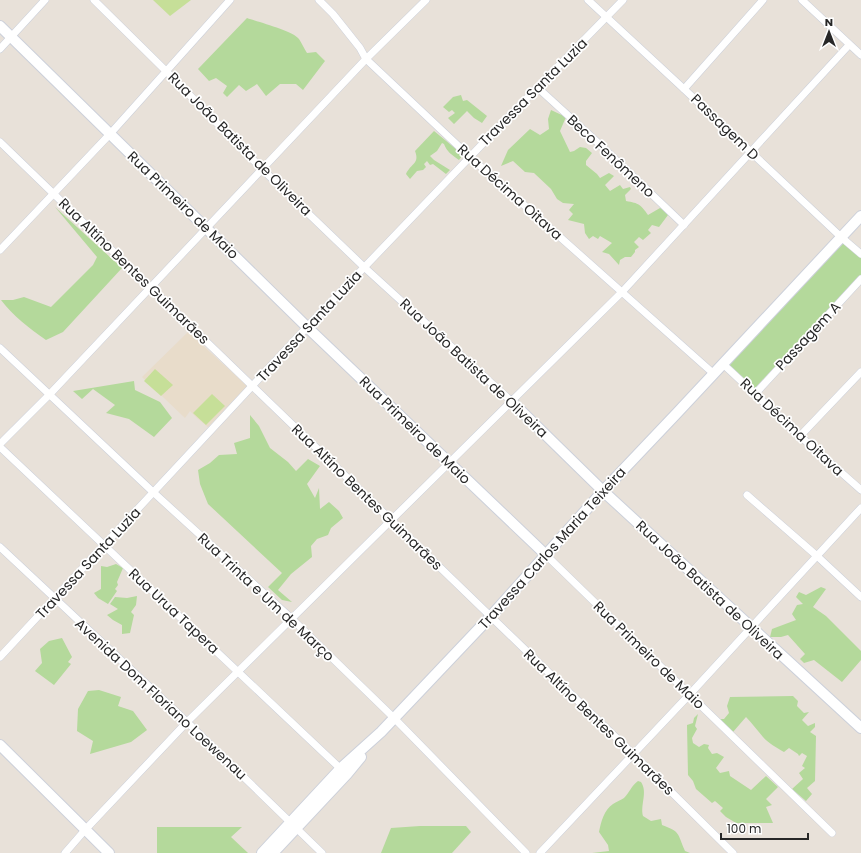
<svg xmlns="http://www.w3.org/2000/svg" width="861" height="853" font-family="Poppins,sans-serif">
	<rect width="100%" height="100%" fill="#e8e1d9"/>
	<path fill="#e8dcca" d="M188,332L247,386L208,427L197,418L190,411L185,418L142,377Z"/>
	<g fill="#b4d99b">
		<path d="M247,18C258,22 293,31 299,39C302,44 304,48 307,53L316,52L325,61L303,90L296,84H280L266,96L257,84L246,91L239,85L227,97L223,93L227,86L216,78L209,81L198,69Z"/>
		<path d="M461,95L463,101L467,100L487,116L482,123L474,118L467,111L454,124L448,118L455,113L452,110L449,112L443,107L453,97Z"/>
		<path d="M551,110L566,117L560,131L570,152L574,151L580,147L586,148L592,153L586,161V165L597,174L600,178L609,173L614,176L605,185L610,191L620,185L623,189L630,187L631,189L625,195L626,201C639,203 641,205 648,215L660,208L663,209L668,215L659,227L652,225L648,230L651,233L643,240L639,237L634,242L639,247L635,250V252L631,257H625L620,260L619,265L609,254L602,252L612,243L600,236L598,239L593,236L589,239L585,233L584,224L568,220L573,214L569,210L574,204L563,203L557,199L551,189L534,173L525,172L513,161L501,166L508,150L530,129L540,135L549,129L548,119Z"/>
		<path d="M434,131L456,149L462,156L459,160C452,155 447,152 444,144L442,143L437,151L430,156L434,160L450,170L446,174L433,164L430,165L427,161L424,164L426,167L423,170L417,171L410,179L406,174C411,163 420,164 415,151Z"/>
		<path d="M55,207L122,268L63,332L46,340C29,328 13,316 1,300H13L24,297L51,307L93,265L97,257Z"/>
		<path d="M844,242L861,258V275L754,389L729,365Z"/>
		<path d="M134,381L135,390L160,402L172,418L154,437L129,419L106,413L115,405L93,389L82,399L73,391Z"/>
		<path d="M250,415L259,426L270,448L288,462L296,471L308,459L320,466L307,484L315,498L319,488L320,509L329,502L339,511L343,518L331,528L328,535L317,539L311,546L312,557L291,574L278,590L292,602L282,600L268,587L282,573L208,504L200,484L198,470L210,463L219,455L237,454L234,443L250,438Z"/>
		<path d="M116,564L123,568L117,582L118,585L115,589L117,591L108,604L98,598L94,593L101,589V566L107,567Z"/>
		<path d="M821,587L826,589L813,607L826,616L861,651V660L842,682L814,660L804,663L800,659L805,654L788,635L781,637H770L772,629L796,620L792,614L797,605L803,604L796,597L799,592L806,595Z"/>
		<path d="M137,596L136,605L131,612L134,615L130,633L122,634V625L113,620L107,615L118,609L110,604L115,597L127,598Z"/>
		<path d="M62,638L72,657L68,662L71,664L54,685L35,671L42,663L40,649L49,641Z"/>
		<path d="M99,690L121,697L118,706L133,711L147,730L131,742L90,754L93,741L77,731L78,709L88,691Z"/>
		<path d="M793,696L798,701L797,706L804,713L809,712L802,720L808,726L815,723V727L810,732L816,736L815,781L807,788L812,794L806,801L792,789L803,779L799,773L805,768L802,766L807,756L802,753L799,756L798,754L789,748L784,752C777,748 768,743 763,737C757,730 752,723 746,717L733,732L720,719H724L729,713L727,706L730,697Z"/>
		<path d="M698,714L695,726L697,729L692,738L693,743L699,747L704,744L709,745L708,748L712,754L717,753L724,757L716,768L720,773L729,771L730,776L751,790L766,776L778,787L766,799L772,805L766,807L773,823H736L726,817L720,811L723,808L715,801L712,803L696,789L693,781L688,775L687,725L693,723L694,718Z"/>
		<path d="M638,781L641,782C648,792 640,805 643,816L651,821L661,819L662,825C681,832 677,833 685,851L690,853H592L609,851L608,845L599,832C601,822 604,810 613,804C616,802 621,800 624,798C630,792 631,786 638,781Z"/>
		<path d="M420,826H466L471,832L452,853H381L391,828Z"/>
		<path d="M157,827H242L231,837L248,853H157Z"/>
	</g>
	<g fill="#c6df98">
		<path d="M153,0H191L170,16Z"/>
		<path d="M155,369L173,385L161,396L144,381Z"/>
		<path d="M212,394L225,406L206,425L193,413Z"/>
	</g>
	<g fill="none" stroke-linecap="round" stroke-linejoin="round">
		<defs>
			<g id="street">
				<path d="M94,0L166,71L262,169L364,267L511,401"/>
				<path d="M319,0L333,14L360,48L366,59L470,157L714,374"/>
				<path d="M588,0L684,89L841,237L861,254"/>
				<path d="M802,0L861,55"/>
				<path d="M0,49L45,0"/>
				<path d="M538,88L595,140L684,225"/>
				<path d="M684,89L763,0"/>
				<path d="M0,142L633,754L733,853"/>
				<path d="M0,250L110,134L230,0"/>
				<path d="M0,348L153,492L292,619L394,718L526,853"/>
				<path d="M723,364L800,436L861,490"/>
				<path d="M755,394L861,279"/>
				<path d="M800,436L861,372"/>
				<path d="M0,444L49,395L366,59L426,0"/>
				<path d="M0,447L343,771"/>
				<path d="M747,495L817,556L861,597"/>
				<path d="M0,547L187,722L322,853"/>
				<path d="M546,555L832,833"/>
				<path d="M0,657L307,327L491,135L623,0"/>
				<path d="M65,853L85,830L187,722L622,292L849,45"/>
				<path d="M540,853L690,694L861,508"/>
			</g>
			<g id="secondary">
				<path d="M0,26L307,327L546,555"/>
				<path d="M511,401L603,491L861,728"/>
				<path d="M0,745L109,853"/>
				<path d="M262,853L341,768L381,732L490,617L603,491L677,413L861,216"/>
				<path d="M273,853L347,774L361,757"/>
			</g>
		</defs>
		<use href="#street" stroke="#ccd0da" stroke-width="8"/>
		<use href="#secondary" stroke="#ccd0da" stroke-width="12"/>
		<use href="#street" stroke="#fff" stroke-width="7"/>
		<use href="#secondary" stroke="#fff" stroke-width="10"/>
	</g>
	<g text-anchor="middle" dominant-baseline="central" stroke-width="3.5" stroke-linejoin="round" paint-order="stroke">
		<g font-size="14" fill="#272727" stroke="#fff">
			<text transform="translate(533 92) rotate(-45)">Travessa Santa Luzia</text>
			<text transform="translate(725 127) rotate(44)">Passagem D</text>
			<text transform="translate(240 144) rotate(45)">Rua João Batista de Oliveira</text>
			<text transform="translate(611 156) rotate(43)">Beco Fenômeno</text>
			<text transform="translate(510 192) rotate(42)">Rua Décima Oitava</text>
			<text transform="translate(183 205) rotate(44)">Rua Primeiro de Maio</text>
			<text transform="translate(134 271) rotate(44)">Rua Altíno Bentes Guimarães</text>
			<text transform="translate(309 326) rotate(-47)">Travessa Santa Luzia</text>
			<text transform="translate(808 336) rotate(-47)">Passagem A</text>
			<text transform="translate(474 368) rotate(43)">Rua João Batista de Oliveira</text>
			<text transform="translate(792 427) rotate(43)">Rua Décima Oitava</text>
			<text transform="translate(415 430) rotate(44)">Rua Primeiro de Maio</text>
			<text transform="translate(367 497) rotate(44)">Rua Altíno Bentes Guimarães</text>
			<text transform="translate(552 548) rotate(-48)">Travessa Carlos Maria Teixeira</text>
			<text transform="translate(88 563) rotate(-47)">Travessa Santa Luzia</text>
			<text transform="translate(710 590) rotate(43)">Rua João Batista de Oliveira</text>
			<text transform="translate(266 597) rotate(43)">Rua Trinta e Um de Março</text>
			<text transform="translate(174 611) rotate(43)">Rua Urua Tapera</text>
			<text transform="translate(649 655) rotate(44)">Rua Primeiro de Maio</text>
			<text transform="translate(161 699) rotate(43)">Avenida Dom Floriano Loewenau</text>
			<text transform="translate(599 722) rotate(44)">Rua Altíno Bentes Guimarães</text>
		</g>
	</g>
	<g transform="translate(829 32)" stroke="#ffffff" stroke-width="3" paint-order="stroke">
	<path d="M0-3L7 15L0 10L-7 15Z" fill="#272727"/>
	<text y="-6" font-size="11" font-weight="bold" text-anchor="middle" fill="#272727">N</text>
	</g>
	<path d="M721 833v6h87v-6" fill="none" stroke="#272727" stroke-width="2"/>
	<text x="727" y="833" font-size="12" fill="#272727" stroke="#ffffff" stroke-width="3" paint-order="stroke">100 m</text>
</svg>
